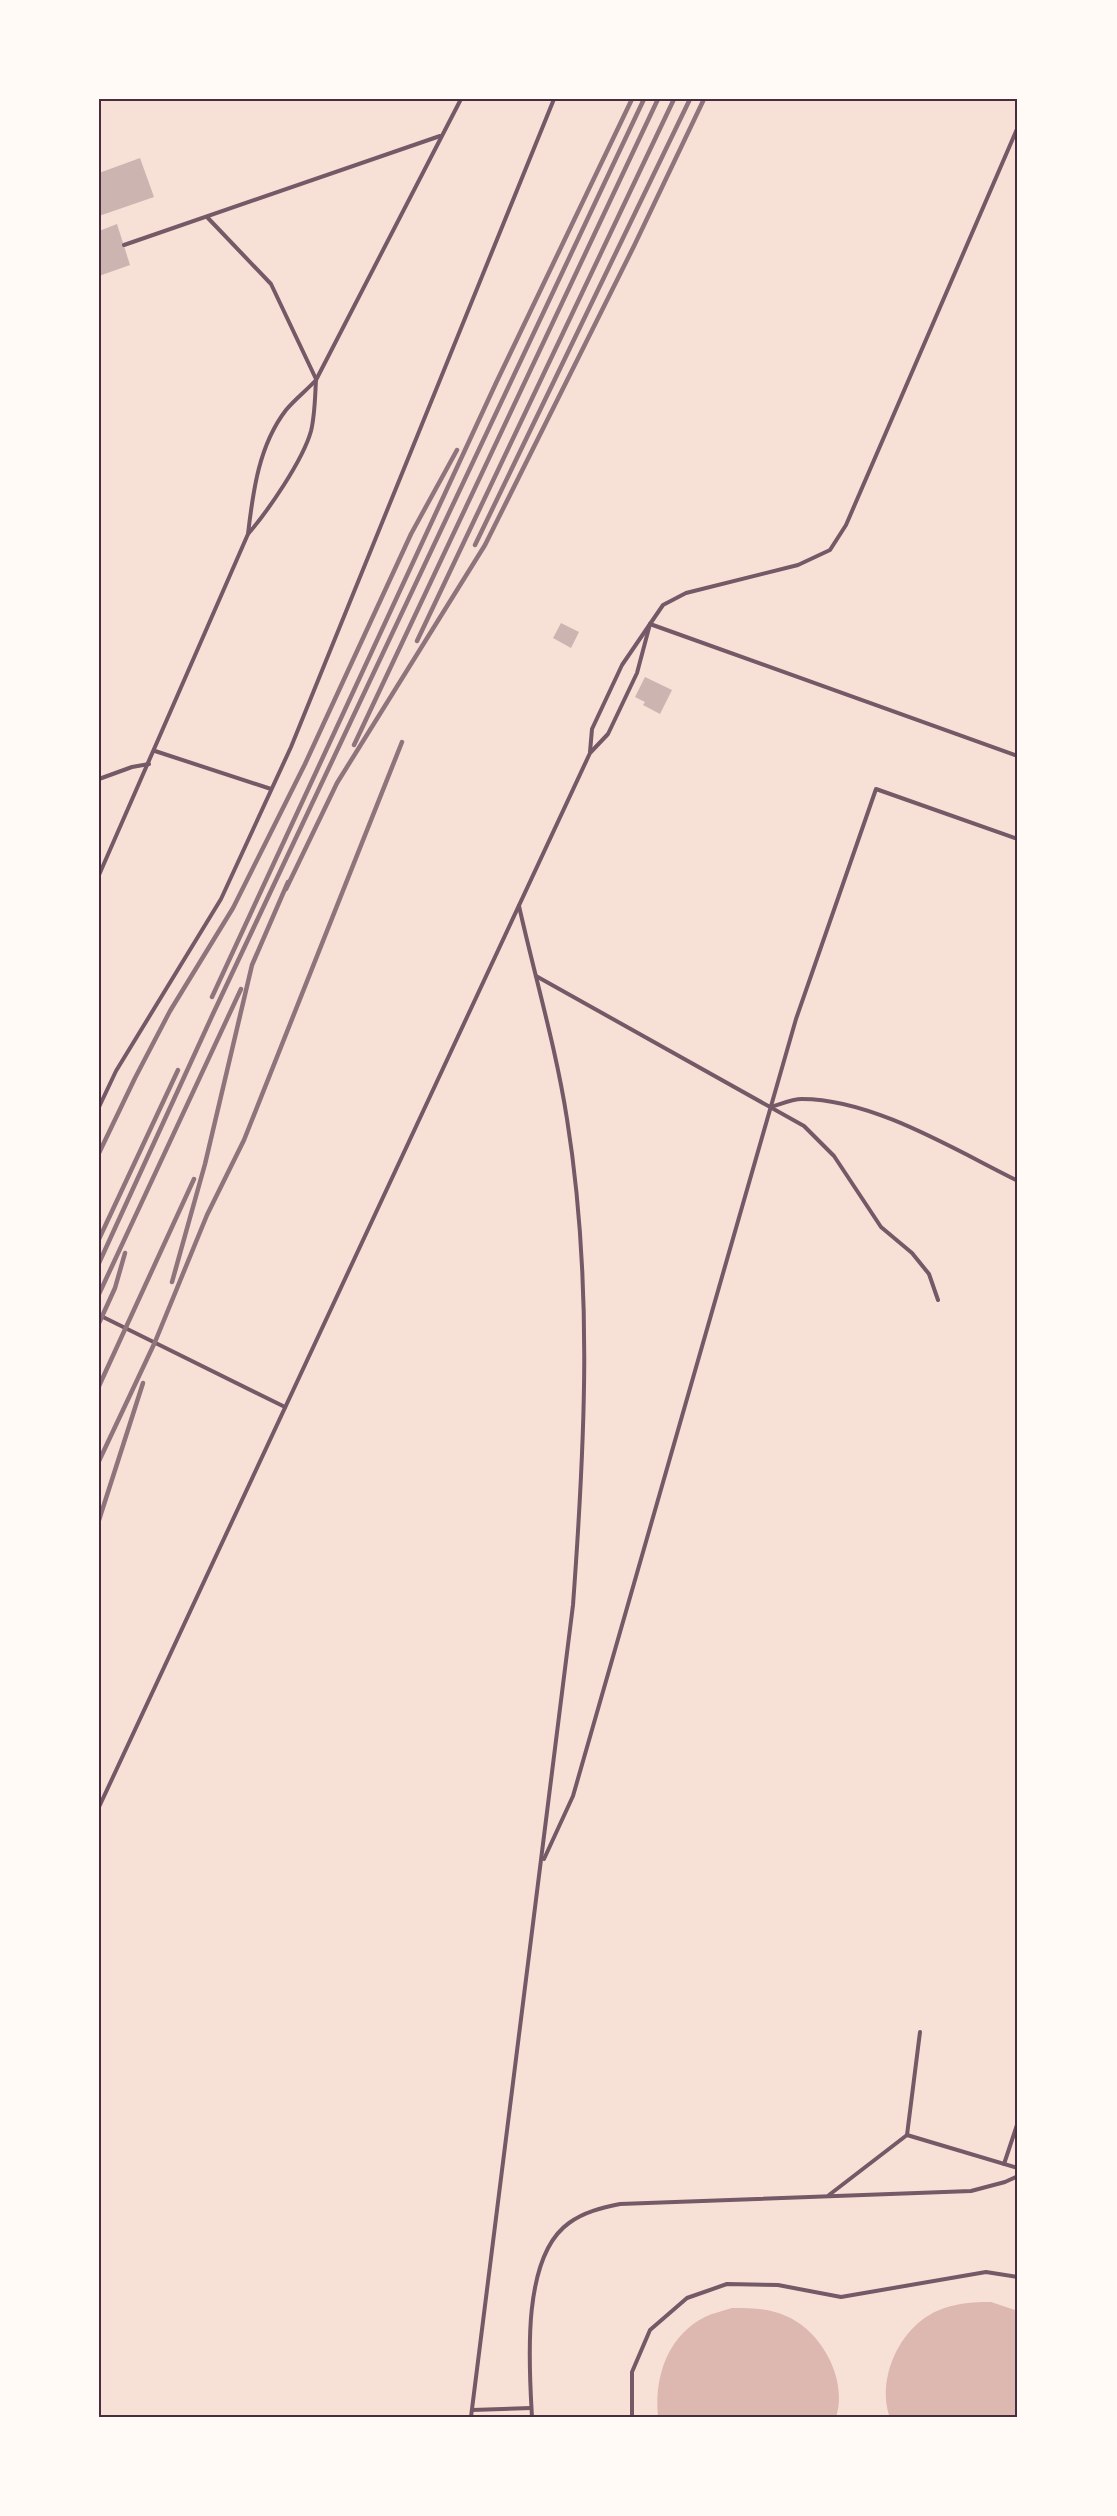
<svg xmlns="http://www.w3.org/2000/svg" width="1117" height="2516" font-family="'Asap Condensed',sans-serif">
	<rect width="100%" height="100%" fill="#f7e1d7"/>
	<g fill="#dcb8b0">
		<path d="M991,2302L1018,2311V2417H890C876,2379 900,2327 937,2311C955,2303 972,2302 991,2302Z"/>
		<path d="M732,2308C751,2308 768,2308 786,2316C822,2331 848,2380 836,2417H658C654,2378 667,2336 705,2317C713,2313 723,2311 732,2308Z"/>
	</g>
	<g fill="#ccb4b1">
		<path d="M140,158L154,197L99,216V173Z"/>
		<path d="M117,224L130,265L99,276V231Z"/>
		<path d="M561,623L579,632L571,648L553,638Z"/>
		<path d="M645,677L672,690L660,714L643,705L645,702L635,697Z"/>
	</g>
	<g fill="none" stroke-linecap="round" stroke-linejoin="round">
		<g stroke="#755966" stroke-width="4">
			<path d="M207,217L271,284L316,379"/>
			<path d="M124,245L440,136"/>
			<path d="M248,534C268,511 303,460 311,431C315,415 315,396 316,380"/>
			<path d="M650,624L1018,756"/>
			<path d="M155,751L271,789"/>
			<path d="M590,752L592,729L622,665L663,605L686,593L798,565L830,550L846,525L1017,129L1018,121"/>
			<path d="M99,779L132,767L149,764"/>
			<path d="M99,875L248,534C253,491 259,445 286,410C295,399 307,390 316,380L461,99"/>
			<path d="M536,976L804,1126L834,1156L881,1227L912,1253L929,1274L938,1300"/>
			<path d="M99,1107L116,1071L221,899L291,747L554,99"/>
			<path d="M771,1107C781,1104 792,1099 802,1099C873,1099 955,1150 1018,1181"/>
			<path d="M99,1315L285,1407"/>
			<path d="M99,1807L590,753L608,734L637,673L650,624"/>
			<path d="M544,1859L573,1796L796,1019L876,789L1018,839"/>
			<path d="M907,2135L1018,2168"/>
			<path d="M1004,2164L1018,2122"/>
			<path d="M829,2195L907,2135L920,2032"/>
			<path d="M472,2410L531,2408"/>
			<path d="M471,2417L573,1605C585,1442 593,1282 567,1119C556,1048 535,977 519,906"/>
			<path d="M532,2417C529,2365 521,2257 569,2223C584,2212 601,2208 620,2204L971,2191L1005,2182L1018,2176"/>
			<path d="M632,2417V2372L650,2330L687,2298L727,2284L778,2285L841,2297L986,2272L1018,2277"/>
		</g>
		<g stroke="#8f747c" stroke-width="4.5">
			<path d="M475,545L690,99"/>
			<path d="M417,641L674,99"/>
			<path d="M354,745L658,99"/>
			<path d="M286,889L337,783L485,545L634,246L704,99"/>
			<path d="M212,997L496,383L632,99"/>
			<path d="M99,1153L135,1078L170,1011L233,908L305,764L411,534L457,450"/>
			<path d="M99,1239L178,1070"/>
			<path d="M99,1263L212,1016L644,99"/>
			<path d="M172,1282L205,1164L252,965L288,882"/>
			<path d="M99,1294L241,989"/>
			<path d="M99,1323L115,1288L125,1253"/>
			<path d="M99,1386L194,1179"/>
			<path d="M99,1461L155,1342L207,1215L244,1140L402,742"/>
			<path d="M99,1520L143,1383"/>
		</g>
	</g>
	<rect width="1117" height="2516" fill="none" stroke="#fffaf5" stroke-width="201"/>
	<rect x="100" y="100" width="916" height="2316" fill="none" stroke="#4a2c40" stroke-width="2"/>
</svg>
